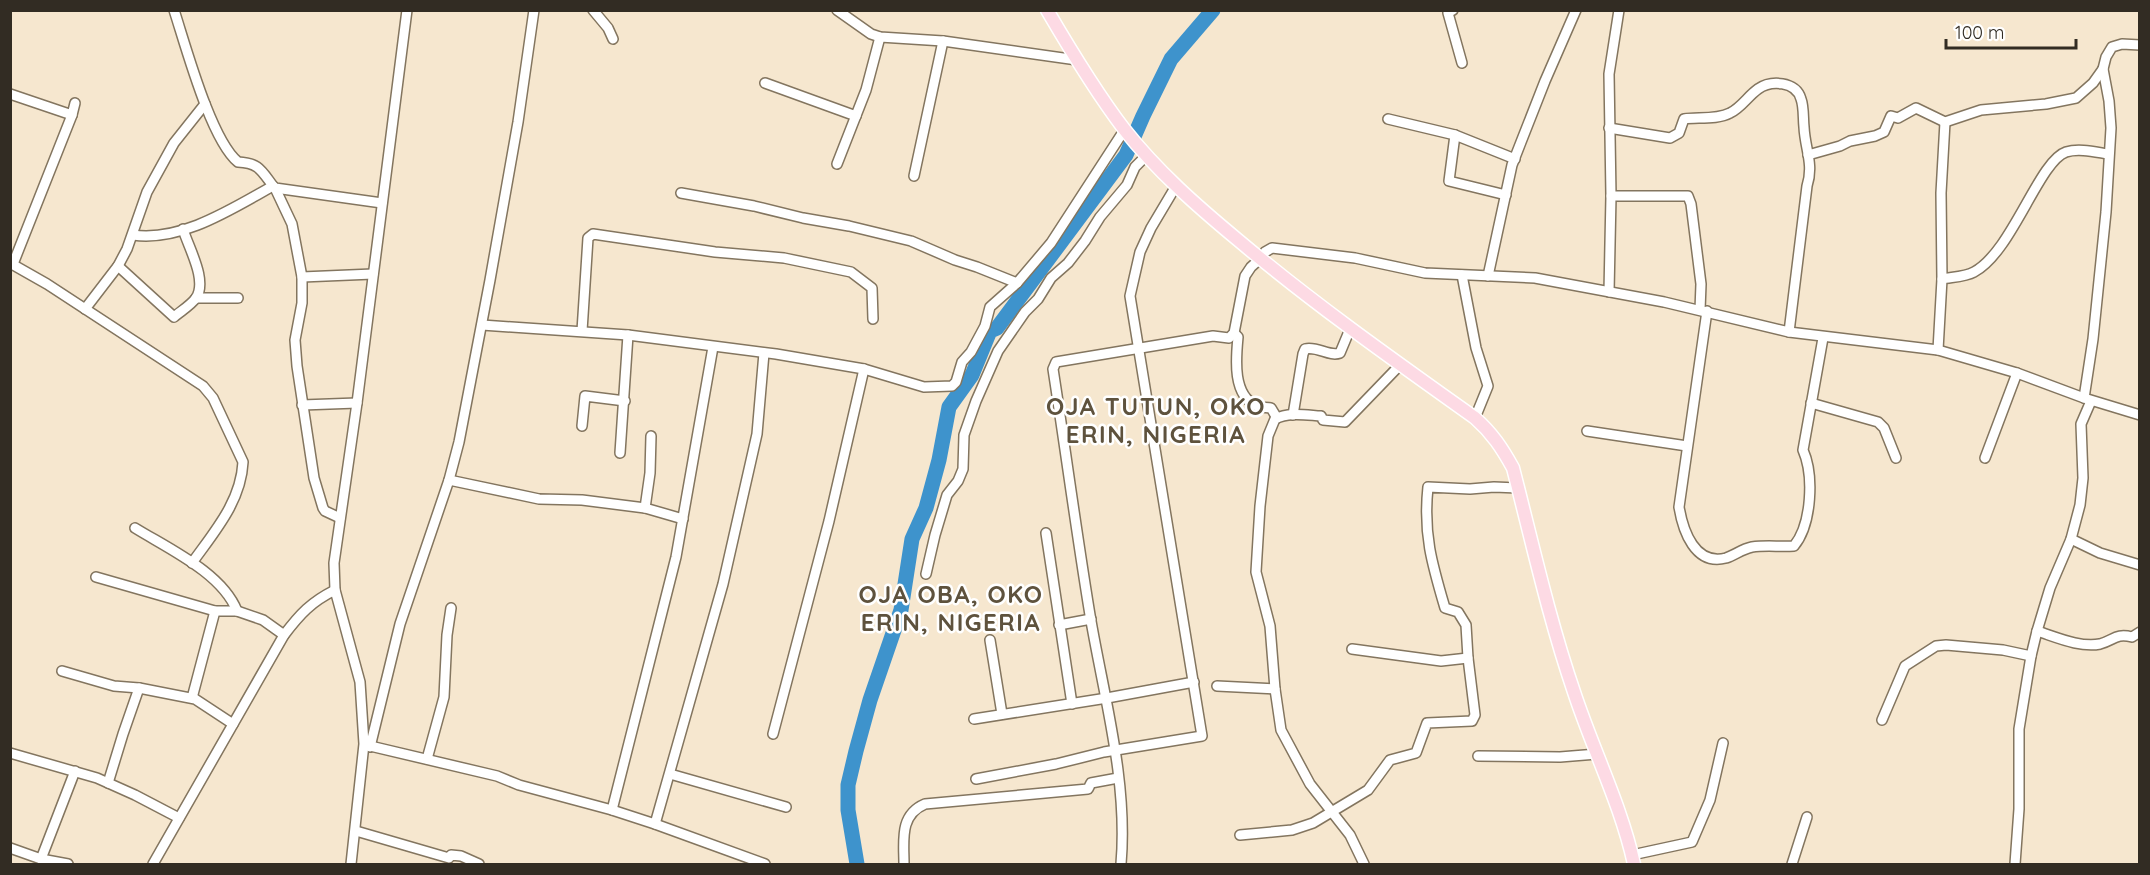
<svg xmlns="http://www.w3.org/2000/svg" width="2150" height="875" font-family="Quicksand,sans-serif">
	<rect width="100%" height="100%" fill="#f6e7cf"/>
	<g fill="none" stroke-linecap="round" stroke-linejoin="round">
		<path stroke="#3e93cc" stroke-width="15" d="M857,864L848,810V785L856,751L870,700L901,610L912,539L926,508L939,460L949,407L972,375L990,331L997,328L1126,155L1143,116L1171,59L1213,10"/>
		<defs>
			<g id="minor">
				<path d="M174,10C186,47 211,140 238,162C259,163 261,170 273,186"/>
				<path d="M593,10L608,28L613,39"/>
				<path d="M837,10L871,34L880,37L943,41L1077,60"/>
				<path d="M1453,10L1448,13L1462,63"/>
				<path d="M765,83L856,116"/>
				<path d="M10,94L72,115L75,103"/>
				<path d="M1388,119L1455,135L1515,159"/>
				<path d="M1609,128L1670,138L1679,133L1684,119C1697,117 1717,120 1730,113C1741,108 1748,96 1758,89C1771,80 1796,81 1801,99C1804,107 1803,118 1804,127C1805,149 1814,164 1807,186L1789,332"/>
				<path d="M1455,135L1449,181L1506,195"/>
				<path d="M1808,155L1840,146L1850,141L1875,136L1884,132L1891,116L1898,118L1916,108L1945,122L1981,110L2046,104L2076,98L2093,83L2103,69"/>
				<path d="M837,164L866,90L880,37"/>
				<path d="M914,176L943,41"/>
				<path d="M275,188L292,224L302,277V303L295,340L297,366L314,478L323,508L325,511L340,518"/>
				<path d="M681,193L754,206L803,218L849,226L911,241L955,260L977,267L1017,283"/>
				<path d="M1611,196H1688L1691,204L1701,284L1700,310"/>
				<path d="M133,235C182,242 233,208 273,186L275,188L382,203"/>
				<path d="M10,263L47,284L203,386L213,398L243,462C241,502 214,532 192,563"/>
				<path d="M13,264L72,115"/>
				<path d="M118,266L174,317C181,311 191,305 196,298C208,280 188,247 183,229"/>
				<path d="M1462,275L1476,348L1488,386L1475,418"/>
				<path d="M1488,276L1512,165L1545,81L1576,10"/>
				<path d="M302,277L373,274"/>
				<path d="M1942,279C1952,277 1965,277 1974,272C2012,252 2039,161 2066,152C2079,148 2095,152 2108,154"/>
				<path d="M1609,292L1611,196L1609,74L1619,10"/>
				<path d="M196,298H238"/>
				<path d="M85,309L118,266L127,249L147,192L174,143L205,104"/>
				<path d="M1707,311L1679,507C1683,531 1695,566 1726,558C1735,555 1742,549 1752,547C1766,545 1780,547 1794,546C1812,524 1814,475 1803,450L1823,338"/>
				<path d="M482,325L628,335L776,354L864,369L924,387L952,386L956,382L962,362L971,352L985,326L990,307L1017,283L1051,243L1125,129"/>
				<path d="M582,331L588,238L593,234L715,252L784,258L851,272L872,288L873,319"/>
				<path d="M1234,333L1238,337C1236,358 1232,396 1257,406C1260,408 1267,407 1271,408L1277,418"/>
				<path d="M1938,350L1942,279L1941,193L1945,122"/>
				<path d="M2084,398L2093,339L2106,212L2111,128L2109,101L2103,69L2106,57L2112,47L2122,44L2140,45"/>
				<path d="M1811,403L1878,422L1884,428L1896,458"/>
				<path d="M302,405L357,403"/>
				<path d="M1293,415L1303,354L1305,349C1318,346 1329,357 1340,353L1350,329"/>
				<path d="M582,426L585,396L625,401"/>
				<path d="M1587,431L1687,446"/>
				<path d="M620,453L628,335"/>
				<path d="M1985,458L2017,373"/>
				<path d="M449,480L539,499L582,500L645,508L683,519"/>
				<path d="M645,508L650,473L651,436"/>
				<path d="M135,528C169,549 222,573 237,611"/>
				<path d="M1046,533L1072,704"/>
				<path d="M2071,539L2100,553L2140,565"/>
				<path d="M926,574L935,535L947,495L958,481L963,469L964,435L976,401L998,351L1025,312L1038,299L1051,278L1068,263L1085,241L1100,217L1127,185L1135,167L1147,155"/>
				<path d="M96,577L215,611H237L263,620L284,635"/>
				<path d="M1059,625L1091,619"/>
				<path d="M2037,631C2056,637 2080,648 2100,644C2114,640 2116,633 2132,637L2140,632"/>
				<path d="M990,640L1002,714"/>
				<path d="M1352,649L1441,661L1468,658"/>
				<path d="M62,671L114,686L139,688L195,699L233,724"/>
				<path d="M1217,686L1275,689"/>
				<path d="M192,698L215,611"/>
				<path d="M974,719L1107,698L1194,682"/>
				<path d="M1882,720L1905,666L1936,646L1946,645L2003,650L2031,656"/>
				<path d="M773,734L829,521L864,369"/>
				<path d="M366,745L497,776L519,785L612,810L655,824L765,864"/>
				<path d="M370,747L400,624L449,480L459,442L490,280L518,122L534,10"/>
				<path d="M10,753L97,778L135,795L179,818"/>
				<path d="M1478,756L1560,757L1597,754"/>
				<path d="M427,759L444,697L447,635L451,608"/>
				<path d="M670,774L786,807"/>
				<path d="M976,779L1056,764L1104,752L1202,736L1130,296L1140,252L1151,228L1176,186"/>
				<path d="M108,783L123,734L139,688"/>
				<path d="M612,810L676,557L713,347"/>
				<path d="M655,824L723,584L757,434L764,353"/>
				<path d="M356,831L449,858L451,855L461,856L479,864"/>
				<path d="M1240,835L1292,830L1313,823L1368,790L1390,760L1416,753L1427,723L1472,721L1475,715L1468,658L1466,625L1458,612L1445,608C1432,564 1423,534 1428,487L1470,489L1494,487L1518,488"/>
				<path d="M10,848L41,859L68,864"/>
				<path d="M1632,855L1692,842L1710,800L1723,743"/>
				<path d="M41,859L75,771"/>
				<path d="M153,864L284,635C300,614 311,602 335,590"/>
				<path d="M351,864L364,744L360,682L335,590L334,563L357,403L407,10"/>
				<path d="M904,864C904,841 899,815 925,804L1088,789L1091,783L1118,778"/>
				<path d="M1121,864C1128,783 1105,701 1091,621C1077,537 1066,453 1053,369L1056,362L1213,336L1229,338L1234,333L1245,276L1251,267L1260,259L1265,252L1272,248L1355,258L1425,273L1535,278L1664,302L1789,332L1938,350L2017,373L2084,398L2140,415"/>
				<path d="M1364,864L1350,835L1310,784L1281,730L1275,689L1270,626L1256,572L1260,506L1268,436L1275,419C1289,412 1305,415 1321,416L1323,420L1345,422L1400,365"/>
				<path d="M1792,864L1807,817"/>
				<path d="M2015,864L2019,809V729L2031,656L2037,631L2050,588L2071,539L2080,505L2083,478L2081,424L2091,401"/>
			</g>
			<path id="major" d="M1047,10C1071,51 1095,91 1124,129C1157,171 1197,206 1238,240C1314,304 1395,361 1475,418C1492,433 1502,448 1513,468C1532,542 1549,619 1574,692C1593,750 1621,805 1634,864"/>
		</defs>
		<use href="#minor" stroke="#83755f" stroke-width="12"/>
		<use href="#major" stroke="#fff" stroke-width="15"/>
		<use href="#minor" stroke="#fff" stroke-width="9"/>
		<use href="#major" stroke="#fddae4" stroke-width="12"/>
	</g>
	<g text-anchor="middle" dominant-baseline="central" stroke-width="5" stroke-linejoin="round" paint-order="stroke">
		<g font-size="24" font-weight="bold" letter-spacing="1.5" fill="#5e523d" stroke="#fff">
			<text x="1156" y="406">OJA TUTUN, OKO<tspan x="1156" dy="28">ERIN, NIGERIA</tspan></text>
			<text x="951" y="594">OJA OBA, OKO<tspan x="951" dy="28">ERIN, NIGERIA</tspan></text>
		</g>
	</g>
	<rect width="2150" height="875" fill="none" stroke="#322c23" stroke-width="24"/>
	<path d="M1946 39v9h130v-9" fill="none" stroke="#322c23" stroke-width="3"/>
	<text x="1955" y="39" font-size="18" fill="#322c23" stroke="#ffffff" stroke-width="4.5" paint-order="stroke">100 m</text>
</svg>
